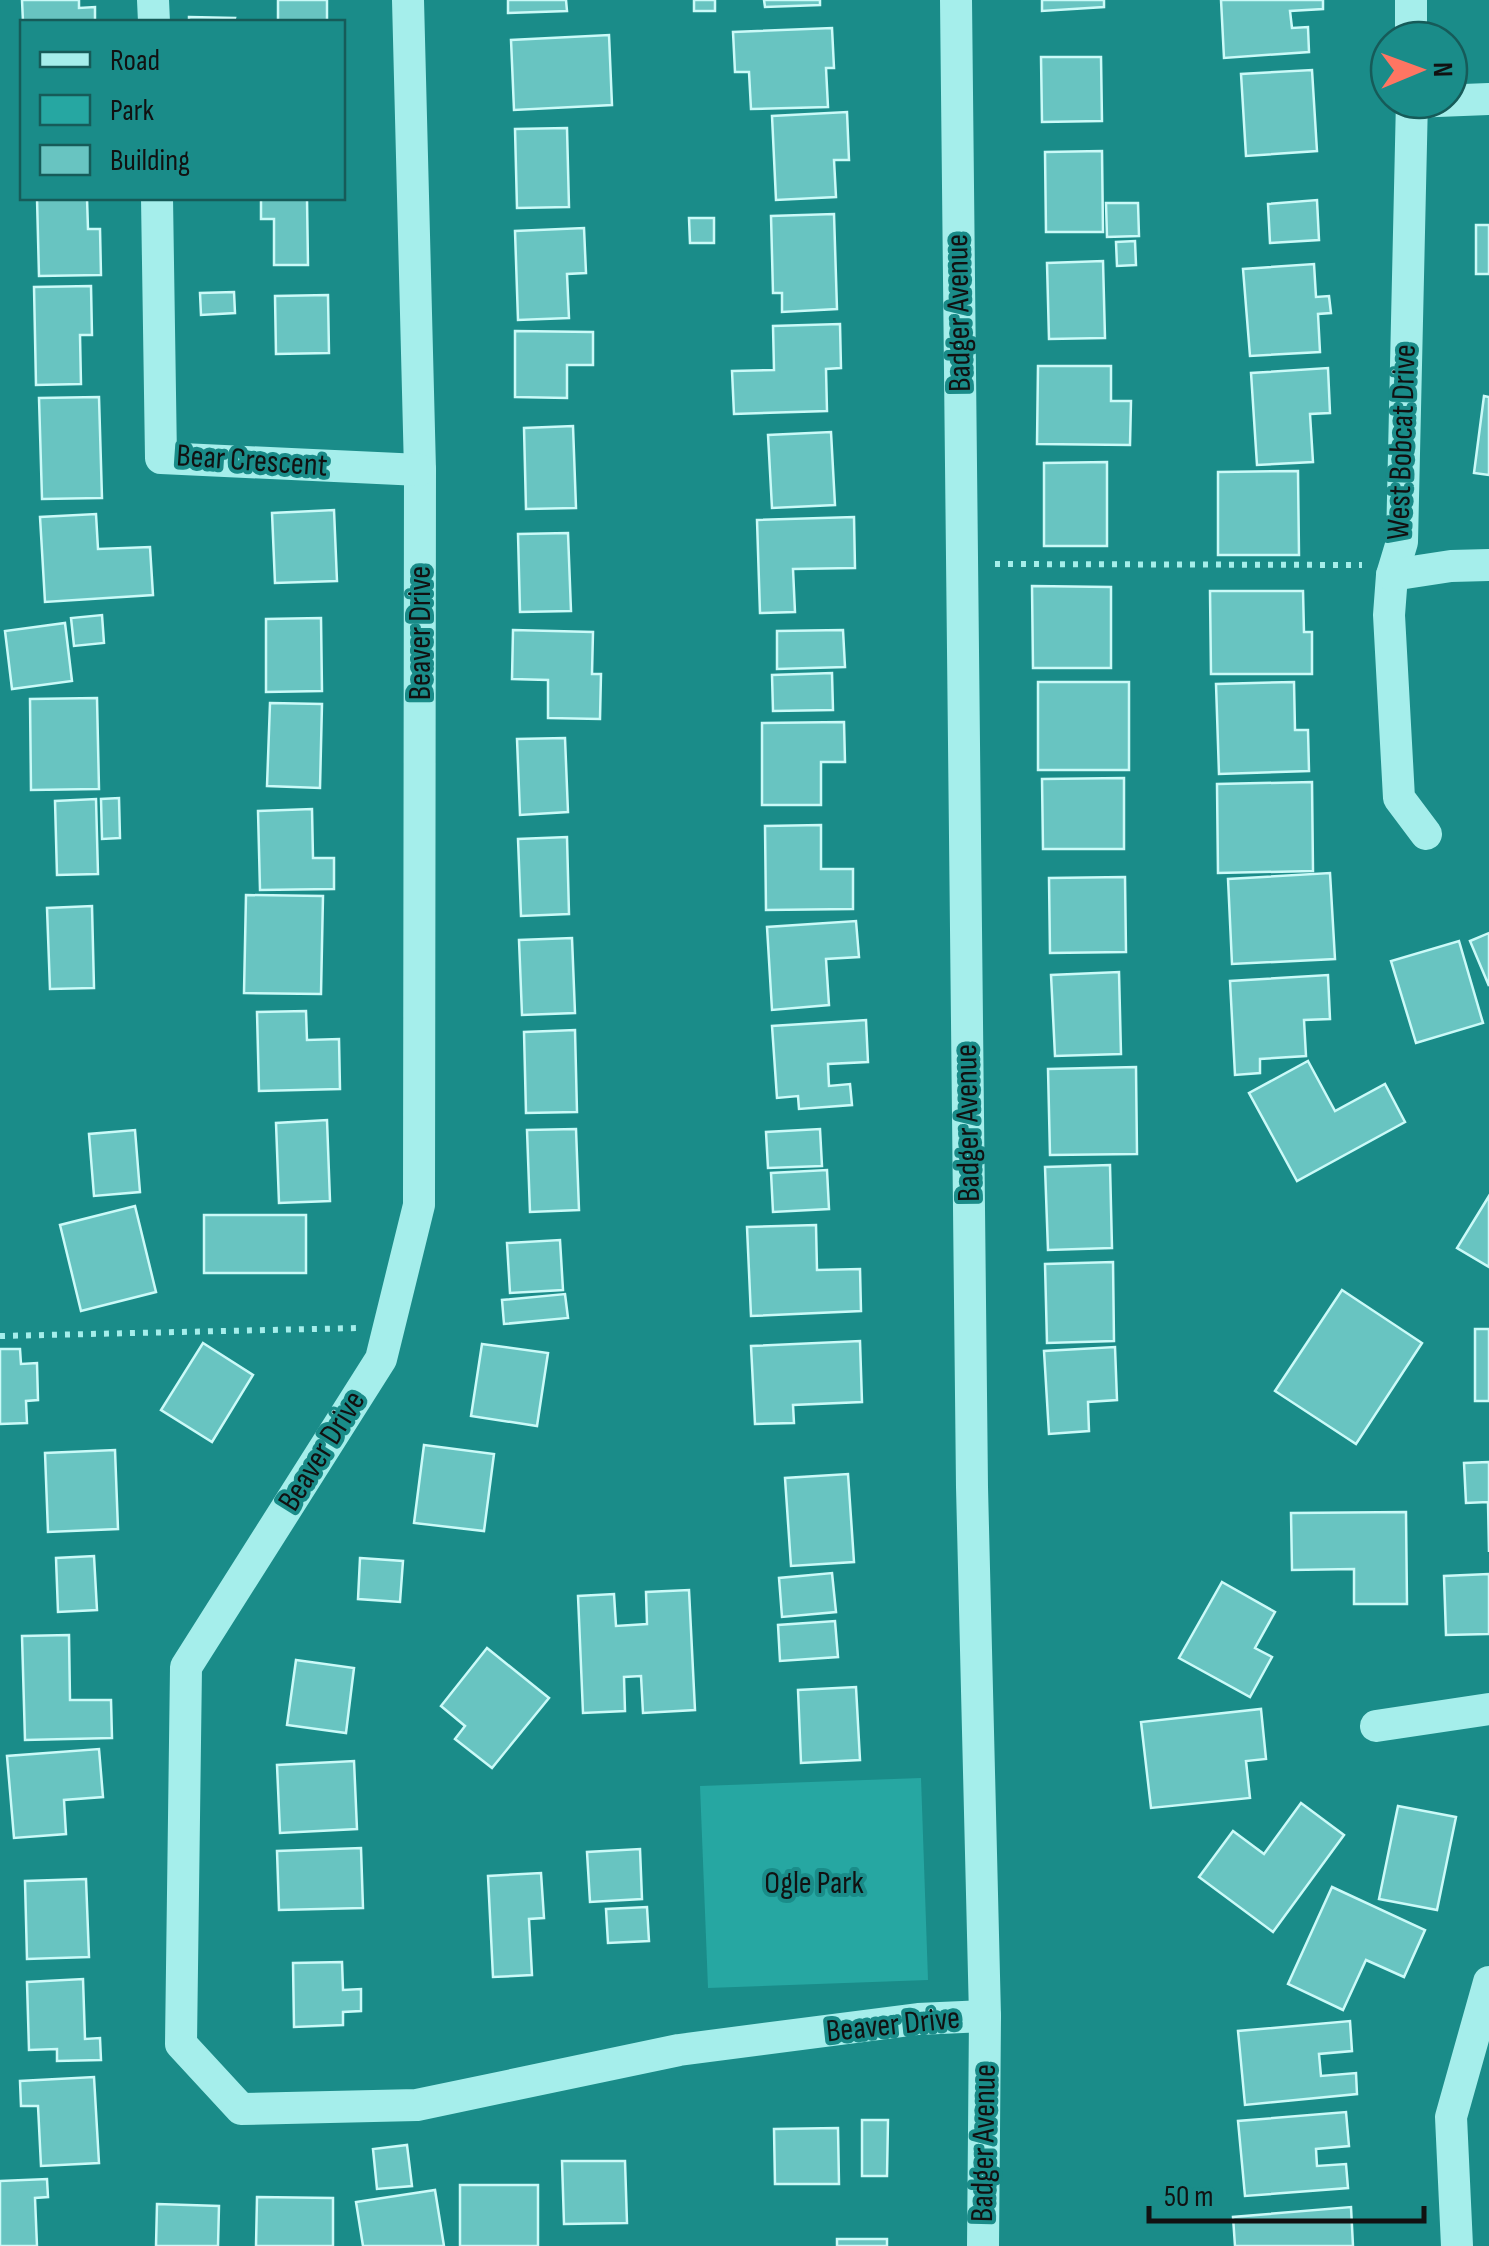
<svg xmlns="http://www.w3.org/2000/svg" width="1489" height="2246" font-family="'Sofia Sans Condensed',sans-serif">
	<rect width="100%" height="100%" fill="#1a8c89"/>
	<path fill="#26a7a2" d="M921,1778L928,1980L708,1988L700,1786Z"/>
	<g fill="#68c4c1" stroke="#cbfaf8" stroke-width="2.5">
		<path d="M22,0H79V8L95,7V22H23Z"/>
		<rect x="278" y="0" width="49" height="22"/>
		<path d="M508,0H566L567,11L508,13Z"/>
		<rect x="694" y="0" width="21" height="11"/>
		<path d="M764,0H820V5L765,7Z"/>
		<path d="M1042,0H1104V7L1042,11Z"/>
		<path d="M1221,0H1323V9L1290,11L1292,28L1308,27L1309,52L1224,58Z"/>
		<path d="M189,17L235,18L234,22H189Z"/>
		<path d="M832,28L834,68H826L828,107L751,109L749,72H735L733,32Z"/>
		<path d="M609,35L612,105L514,110L511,40Z"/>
		<path d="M1041,57H1101L1102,121L1042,122Z"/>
		<path d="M1312,70L1317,151L1246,156L1241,74Z"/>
		<path d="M847,112L849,160H834L836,197L776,200L772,116Z"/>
		<path d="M567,128L569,207L517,208L515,129Z"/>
		<path d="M1102,151L1103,232H1046L1045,152Z"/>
		<path d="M37,198H87L88,229H100L101,275L39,276Z"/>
		<path d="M261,198H307L308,265H274V219H261Z"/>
		<path d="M1317,200L1319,240L1270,243L1268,204Z"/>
		<path d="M1106,203H1138L1139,236L1107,237Z"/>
		<path d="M834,214L837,309L782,312V293H773L771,216Z"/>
		<path d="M689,218H714V243H690Z"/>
		<rect x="1476" y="225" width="13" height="49"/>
		<path d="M584,228L586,273L567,274L569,318L518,320L515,231Z"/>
		<path d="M1135,241L1136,265L1117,266L1116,242Z"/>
		<path d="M1103,261L1105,338L1049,339L1047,263Z"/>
		<path d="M1314,264L1316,297L1329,296L1331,313L1318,314L1320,352L1250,356L1243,269Z"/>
		<path d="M91,286L92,335H80L81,384L36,385L34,287Z"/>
		<path d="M234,292L235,313L201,315L200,293Z"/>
		<path d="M328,295L329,353L276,354L275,296Z"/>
		<path d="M840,324L841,368L826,369L827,411L734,414L732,371L774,370L773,326Z"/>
		<path d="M515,331L593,332V365H567V398L515,397Z"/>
		<path d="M1038,366H1111V401H1131L1130,445L1037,444Z"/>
		<path d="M1328,368L1330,413L1310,414L1313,462L1257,465L1251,373Z"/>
		<path d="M1484,396L1489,397V475L1474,473Z"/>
		<path d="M99,397L102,498L42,499L39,398Z"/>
		<path d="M573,426L576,508L526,509L524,428Z"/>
		<path d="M831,432L835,505L772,508L768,435Z"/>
		<path d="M1107,462V546H1044V463Z"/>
		<path d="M1298,471L1299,555H1218V472Z"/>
		<path d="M334,510L337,581L275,583L272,513Z"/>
		<path d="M96,514L98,549L150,547L153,595L45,602L40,517Z"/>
		<path d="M854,517L855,568L793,569L795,612L760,613L757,520Z"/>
		<path d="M568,533L571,611L520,612L518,534Z"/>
		<path d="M1032,586L1111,587V668H1033Z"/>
		<path d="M1210,591H1303L1304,632H1312V674H1211Z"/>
		<path d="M102,615L104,643L74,646L71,618Z"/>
		<path d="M321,618L322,691L266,692V619Z"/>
		<path d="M65,623L72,681L12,689L5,631Z"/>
		<path d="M513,630L593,632L592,674H601L600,719L548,718V680L512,679Z"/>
		<path d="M843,630L845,667L777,669V631Z"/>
		<path d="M832,673L833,710L773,711L772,675Z"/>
		<rect x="1038" y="682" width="91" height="88"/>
		<path d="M1294,682L1295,730H1308L1309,771L1219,774L1216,684Z"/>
		<path d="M97,698L99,789L31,790L30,699Z"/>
		<path d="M270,703L322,704L320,788L267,786Z"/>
		<path d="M844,722L845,762H821V805H762V723Z"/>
		<path d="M565,738L568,812L520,815L517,739Z"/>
		<path d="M1124,778V849H1043L1042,779Z"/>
		<path d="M1312,782L1313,871L1218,873L1217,784Z"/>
		<path d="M119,798L120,838L102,839L101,799Z"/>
		<path d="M96,799L98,874L57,875L55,801Z"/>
		<path d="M312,809L313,858H334V889L260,890L258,811Z"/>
		<path d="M821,825V869H853V909L766,910L765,826Z"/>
		<path d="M567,837L569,914L521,916L518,839Z"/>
		<path d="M1330,873L1335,959L1232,964L1228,879Z"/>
		<path d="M1125,877L1126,952L1050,953L1049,878Z"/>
		<path d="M246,895L323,896L321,994L244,993Z"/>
		<path d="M92,906L94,988L50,989L47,908Z"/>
		<path d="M856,921L859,957L826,959L829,1005L772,1010L767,927Z"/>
		<path d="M1489,933V986L1470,941Z"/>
		<path d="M572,938L575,1013L522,1015L519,940Z"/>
		<path d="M1459,941L1483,1023L1416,1043L1391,961Z"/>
		<path d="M1119,972L1121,1054L1055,1056L1051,975Z"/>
		<path d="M1328,975L1330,1019L1304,1020L1306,1056L1260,1059V1073L1235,1075L1230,981Z"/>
		<path d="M306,1011L307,1040L339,1039L340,1089L259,1091L257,1012Z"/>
		<path d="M866,1020L868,1062L828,1064L829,1086L850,1084L852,1105L799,1109L798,1096L777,1098L772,1026Z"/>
		<path d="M575,1030L577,1112L526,1113L524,1032Z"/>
		<path d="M1308,1061L1335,1111L1385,1084L1405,1122L1297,1181L1249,1093Z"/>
		<path d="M1136,1067L1137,1154L1050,1155L1048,1069Z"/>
		<path d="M327,1120L330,1201L279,1203L276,1123Z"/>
		<path d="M576,1129L579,1210L530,1212L527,1130Z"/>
		<path d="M820,1129L822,1166L768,1168L766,1132Z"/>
		<path d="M135,1130L140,1192L94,1196L89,1134Z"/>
		<path d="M1110,1165L1112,1248L1048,1250L1045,1167Z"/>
		<path d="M827,1170L829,1209L773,1212L771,1173Z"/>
		<path d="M1489,1196V1267L1457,1248Z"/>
		<path d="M135,1206L156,1292L81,1311L60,1225Z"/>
		<rect x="204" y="1215" width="102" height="58"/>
		<path d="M816,1225L817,1270L860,1269L861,1311L751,1316L747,1227Z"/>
		<path d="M560,1240L563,1290L510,1293L507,1243Z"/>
		<path d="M1113,1262L1114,1341L1047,1343L1045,1264Z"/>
		<path d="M1342,1290L1422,1343L1356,1444L1275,1391Z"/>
		<path d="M565,1294L568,1318L504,1324L502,1300Z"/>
		<rect x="1475" y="1329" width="14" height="72"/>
		<path d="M860,1341L862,1402L793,1405L794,1423L755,1424L751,1346Z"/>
		<path d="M203,1343L253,1375L212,1442L161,1410Z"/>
		<path d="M482,1344L548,1353L537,1426L471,1416Z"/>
		<path d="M1115,1347L1117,1400L1088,1402L1089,1431L1049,1434L1044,1351Z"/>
		<path d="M0,1349H20L21,1364L37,1363L38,1400L26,1401L27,1423L0,1424Z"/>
		<path d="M424,1445L494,1454L484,1531L414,1523Z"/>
		<path d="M115,1450L118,1529L48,1532L45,1453Z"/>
		<path d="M1489,1462V1552L1488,1502L1466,1503L1464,1463Z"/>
		<path d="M848,1474L854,1562L791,1566L785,1478Z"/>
		<path d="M1406,1512L1407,1604H1354V1569L1292,1570L1291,1513Z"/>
		<path d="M94,1556L97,1610L58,1612L56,1558Z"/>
		<path d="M360,1558L403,1561L400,1602L358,1599Z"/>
		<path d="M832,1573L836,1612L782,1617L779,1578Z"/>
		<path d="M1489,1574V1634L1446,1635L1444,1576Z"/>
		<path d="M1222,1582L1275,1612L1255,1648L1272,1657L1250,1697L1179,1658Z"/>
		<path d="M689,1590L695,1710L643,1713L641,1676L624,1677L625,1711L583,1713L578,1596L614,1594L616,1626L647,1624L646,1592Z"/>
		<path d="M835,1621L838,1657L780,1661L778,1625Z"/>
		<path d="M69,1635L70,1700H111L112,1738L25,1740L22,1636Z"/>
		<path d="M487,1648L549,1698L492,1768L455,1739L465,1726L441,1706Z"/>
		<path d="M296,1660L354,1668L346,1733L287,1725Z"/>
		<path d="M856,1687L860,1760L801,1763L798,1690Z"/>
		<path d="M1261,1709L1266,1759L1246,1761L1250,1798L1151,1808L1141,1722Z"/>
		<path d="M99,1749L103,1797L64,1800L66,1834L14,1838L7,1756Z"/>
		<path d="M354,1761L357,1829L280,1833L277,1765Z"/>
		<path d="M1301,1803L1344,1835L1273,1932L1199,1877L1233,1831L1264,1854Z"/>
		<path d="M1398,1806L1456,1817L1437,1910L1379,1899Z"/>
		<path d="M361,1848L363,1908L279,1910L277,1851Z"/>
		<path d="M640,1849L642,1899L590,1902L587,1852Z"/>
		<path d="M541,1873L544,1918L529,1919L532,1975L493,1977L488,1876Z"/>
		<path d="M86,1879L89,1957L27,1959L25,1881Z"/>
		<path d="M1332,1887L1425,1930L1404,1977L1366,1960L1343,2010L1288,1984Z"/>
		<path d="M647,1907L649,1941L608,1943L606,1909Z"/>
		<path d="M342,1962L343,1990L361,1989V2011L343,2012V2025L294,2027L293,1963Z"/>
		<path d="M83,1979L85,2039L100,2038L101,2060L57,2061V2049L29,2050L27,1982Z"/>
		<path d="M1350,2021L1352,2051L1319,2054L1321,2076L1356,2073L1357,2094L1245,2105L1238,2031Z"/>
		<path d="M94,2077L99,2163L41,2166L38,2106H21L20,2081Z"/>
		<path d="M1346,2112L1349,2146L1316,2149L1317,2166L1346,2164L1348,2188L1245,2196L1238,2121Z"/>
		<path d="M862,2120H888L887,2176H862Z"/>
		<path d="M838,2128L839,2184H775L774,2129Z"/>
		<path d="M407,2145L412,2186L377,2189L373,2149Z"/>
		<path d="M562,2161H625L627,2223L564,2224Z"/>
		<path d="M47,2179L48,2197L35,2198L37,2246H0V2181Z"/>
		<rect x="460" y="2185" width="78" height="61"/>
		<path d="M435,2190L444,2246H363L356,2202Z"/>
		<path d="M257,2197L333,2198V2246H256Z"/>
		<path d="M157,2204L219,2206L218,2246H156Z"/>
		<path d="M1351,2207L1353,2246H1235L1233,2217Z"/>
		<rect x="837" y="2239" width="50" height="7"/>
	</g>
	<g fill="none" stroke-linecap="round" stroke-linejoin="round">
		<g stroke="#a5eeeb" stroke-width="6" stroke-dasharray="5 8" stroke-linecap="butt">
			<path d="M995,564L1362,565"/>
			<path d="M0,1336L358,1328"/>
		</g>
		<g stroke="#a5eeeb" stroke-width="32">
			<path d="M153,0L154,22"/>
			<path d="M408,0L420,470L419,1205L381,1359L186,1667L181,2044L241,2109L417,2105L679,2050L918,2019L985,2016"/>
			<path d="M956,0L972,1487L985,2016L983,2246"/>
			<path d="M1411,0V40"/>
			<path d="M1412,100L1402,542L1392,575L1389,615L1399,798L1426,834"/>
			<path d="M1412,102L1489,99"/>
			<path d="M157,198L161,458L420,470"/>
			<path d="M1392,575L1451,566L1489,565"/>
			<path d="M1376,1726L1489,1709"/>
			<path d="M1457,2246L1451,2117L1489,1982"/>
		</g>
	</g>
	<g text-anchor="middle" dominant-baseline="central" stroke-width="8" stroke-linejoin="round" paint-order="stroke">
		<g font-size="32" fill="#111" stroke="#1a8c89">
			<text transform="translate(959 313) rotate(-91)">Badger Avenue</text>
			<text transform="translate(1402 442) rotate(-88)">West Bobcat Drive</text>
			<text transform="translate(252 461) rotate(4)">Bear Crescent</text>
			<text transform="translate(420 633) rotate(-90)">Beaver Drive</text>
			<text transform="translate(968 1123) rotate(-91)">Badger Avenue</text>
			<text transform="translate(322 1451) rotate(-58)">Beaver Drive</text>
			<text transform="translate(893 2025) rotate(-6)">Beaver Drive</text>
			<text transform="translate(984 2143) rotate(-89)">Badger Avenue</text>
		</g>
		<g font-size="32" fill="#111" stroke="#1a8c89">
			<text x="814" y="1883">Ogle Park</text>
		</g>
	</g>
	<rect x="20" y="20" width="325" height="180" fill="#1a8c89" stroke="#165b59" stroke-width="2.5"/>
	<rect x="40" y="52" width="50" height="15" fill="#a5eeeb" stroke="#165b59" stroke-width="2.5"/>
	<text x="110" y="70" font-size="30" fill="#111111">Road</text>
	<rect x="40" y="95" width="50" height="30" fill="#26a7a2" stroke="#165b59" stroke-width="2.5"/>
	<text x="110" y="120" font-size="30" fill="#111111">Park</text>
	<rect x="40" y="145" width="50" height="30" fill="#68c4c1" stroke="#165b59" stroke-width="2.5"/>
	<text x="110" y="170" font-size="30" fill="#111111">Building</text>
	<g transform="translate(1419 70) rotate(89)"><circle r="48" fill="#1a8c89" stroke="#165b59" stroke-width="2.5"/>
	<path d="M0-8L18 38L0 25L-18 38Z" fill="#ff7562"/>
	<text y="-15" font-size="28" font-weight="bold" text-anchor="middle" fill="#111111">N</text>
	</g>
	<path d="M1149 2206v15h275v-15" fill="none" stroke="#111111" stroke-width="5"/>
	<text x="1164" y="2206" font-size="30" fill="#111111" stroke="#1a8c89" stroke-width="8" paint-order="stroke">50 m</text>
</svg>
